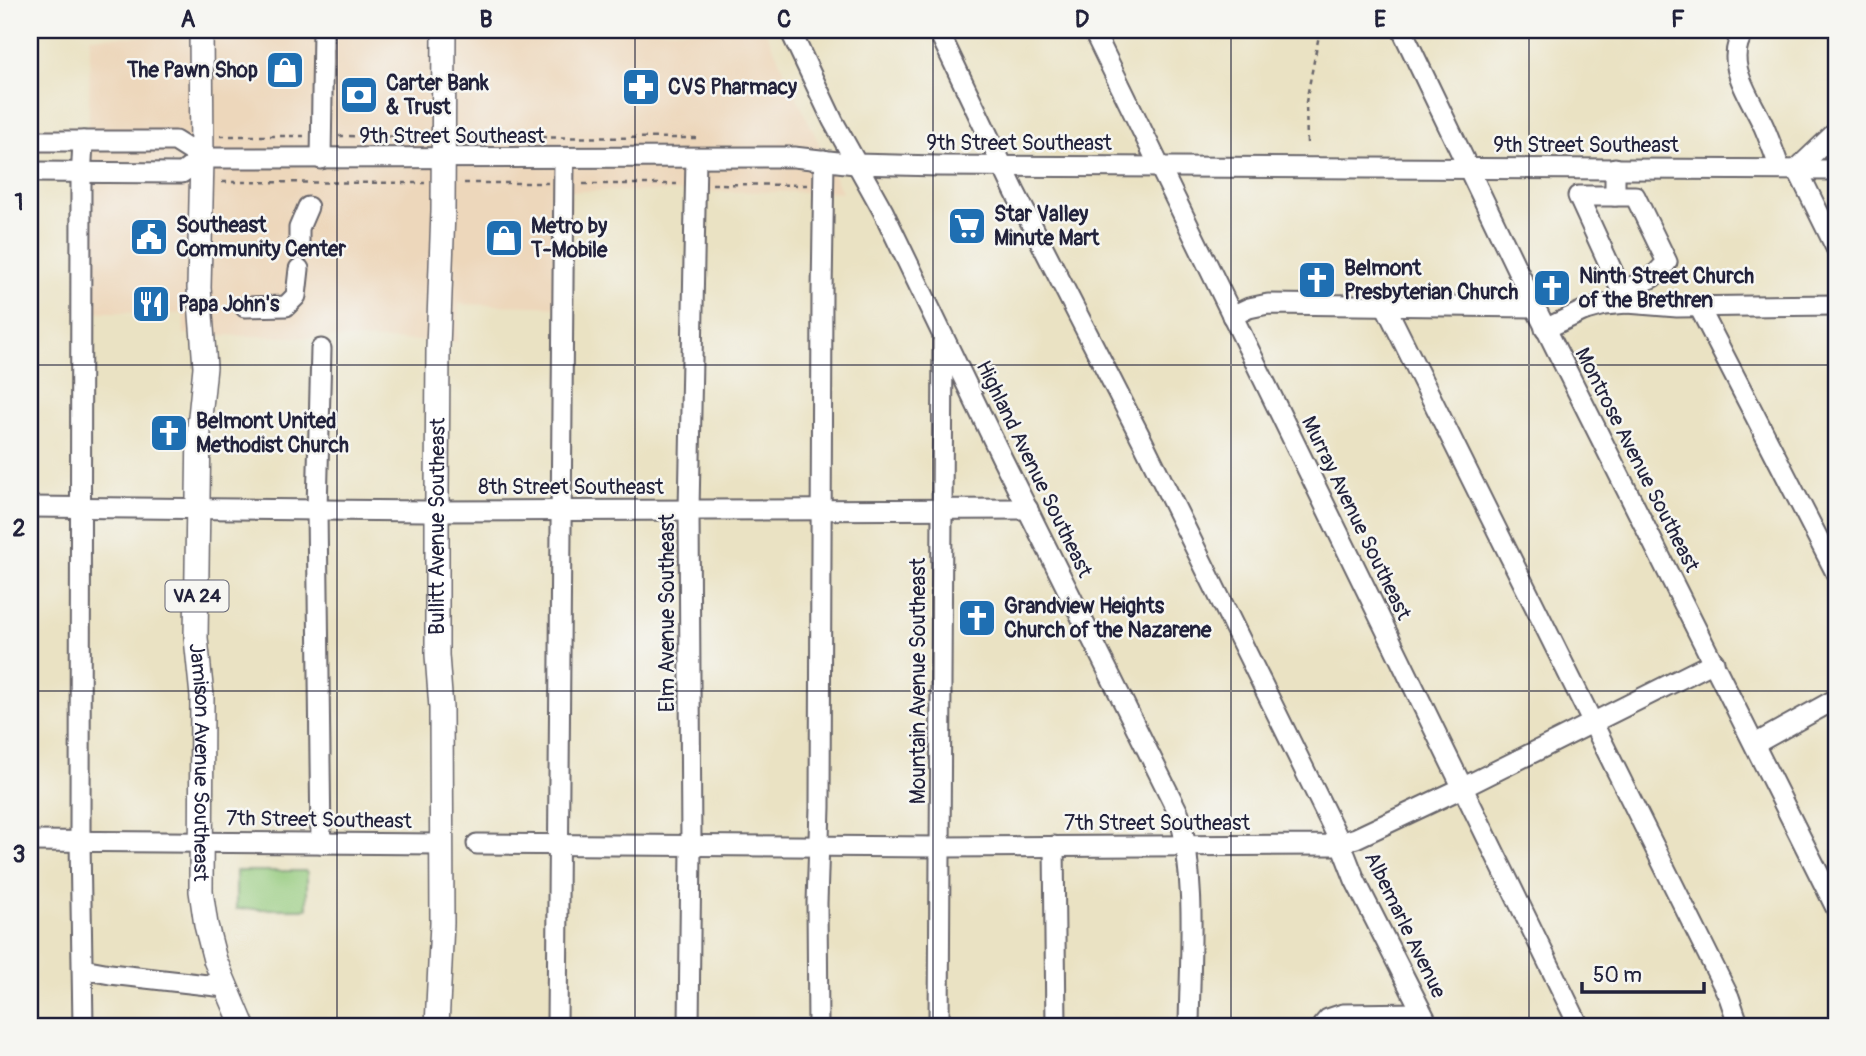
<svg xmlns="http://www.w3.org/2000/svg" width="1866" height="1056" font-family="Pangolin,sans-serif">
	<rect width="100%" height="100%" fill="#f6f6f2"/>
	<filter id="ink" filterUnits="userSpaceOnUse"><feTurbulence type="fractalNoise" baseFrequency=".0143" numOctaves="2"/><feDisplacementMap in="SourceGraphic" scale="14" xChannelSelector="R" yChannelSelector="G"/><feConvolveMatrix kernelMatrix="1 2 1 2 8 2 1 2 1" color-interpolation-filters="sRGB"/></filter>
	<filter id="wash" filterUnits="userSpaceOnUse"><feTurbulence type="fractalNoise" baseFrequency=".00686" numOctaves="4" result="noise"/><feDisplacementMap in="SourceGraphic" scale="28" xChannelSelector="R" yChannelSelector="G"/><feGaussianBlur stdDeviation="1.57" result="paint"/><feColorMatrix in="noise" values="0 0 0 0 0 0 0 0 0 0 0 0 0 0 0 0 0 1.4 0 .05"/><feComposite in="paint" operator="in"/></filter>
	<g filter="url(#wash)">
		<rect width="100%" height="100%" fill="#eae2c3"/>
		<path fill="#edd7bb" d="M317,30H765L842,192L571,191L568,307L459,304L457,342L184,334V314L75,311L88,182L90,37L316,34Z"/>
		<rect fill="#93c97a" stroke="#5a765a" stroke-width="2" x="236" y="871" width="71" height="38"/>
	</g>
	<g filter="url(#ink)">
		<g fill="none" stroke-linecap="round" stroke-linejoin="round">
			<defs>
				<g id="minor">
					<path d="M790,30L833,121L883,211L1002,458L1179,814C1197,882 1190,956 1189,1026"/>
					<path d="M938,30L1015,192L1143,442L1341,844L1355,880L1429,1026"/>
					<path d="M1093,30L1579,1026"/>
					<path d="M1402,30L1535,307L1836,908"/>
					<path d="M1745,30C1721,63 1751,97 1764,127C1770,141 1775,155 1780,169"/>
					<path d="M1836,132L1797,169L1836,248"/>
					<path d="M30,141H175L202,158L794,157L855,164L938,166L1836,170"/>
					<path d="M83,141L81,181L80,841L83,1026"/>
					<path d="M321,159L323,30"/>
					<path d="M1615,168V196H1578L1627,303"/>
					<path d="M30,172L182,173L202,158"/>
					<path d="M1615,196H1635L1667,262L1653,277L1622,291"/>
					<path d="M299,250V228L308,207"/>
					<path d="M245,307L286,306L296,296L299,269"/>
					<path d="M1386,307L1729,997L1739,1026"/>
					<path d="M1699,307L1836,573"/>
					<path d="M1232,316L1249,308L1268,304L1535,307"/>
					<path d="M1545,329L1583,311L1605,305L1627,303L1677,307L1836,305"/>
					<path d="M30,507L425,511L1028,509"/>
					<path d="M1755,744L1836,699"/>
					<path d="M30,841L441,844"/>
					<path d="M321,843L317,509L321,349"/>
					<path d="M477,844L940,847L1334,845L1356,838L1462,788L1714,662"/>
					<path d="M1054,846L1056,1026"/>
					<path d="M83,969L110,974L225,987"/>
					<path d="M557,1026L564,158"/>
					<path d="M689,1026L691,847L689,510L696,158"/>
					<path d="M818,1026L817,903L820,807L822,292L824,160"/>
					<path d="M939,1026L943,341"/>
					<path d="M1322,1026L1328,1019L1343,1014L1422,1013"/>
				</g>
				<g id="major">
					<path id="s1" d="M201,30L202,158L199,288L205,367L199,427L196,638L202,696L201,891L206,925L215,960L243,1026"/>
					<path id="s2" d="M437,1026L442,923L441,708L437,655V495L438,348L443,211L444,30"/>
				</g>
			</defs>
			<use href="#minor" stroke="#68656b" stroke-width="23"/>
			<use href="#major" stroke="#68656b" stroke-width="26"/>
			<g stroke="#68656b" stroke-width="2.5" stroke-dasharray="5 5" stroke-linecap="butt">
				<path d="M220,136H304"/>
				<path d="M339,136L423,137"/>
				<path d="M461,137L696,138"/>
				<path d="M1307,143L1306,102L1320,30"/>
				<path d="M222,182L425,183"/>
				<path d="M464,183H548"/>
				<path d="M583,184H677"/>
				<path d="M712,184L807,185"/>
			</g>
			<use href="#minor" stroke="#fff" stroke-width="19"/>
			<use href="#major" stroke="#fff" stroke-width="23"/>
		</g>
	</g>
	<path fill="none" stroke="#22223b" stroke-width="2" stroke-opacity="0.55" d="M337,30V1026M635,30V1026M933,30V1026M1231,30V1026M1529,30V1026M30,365H1836M30,691H1836"/>
	<defs>
		<symbol id="shop-square" viewBox="-11 -11 22 22"><rect x="-9" y="-9" width="18" height="18" rx="4" fill="#1f6fb2" stroke="#f6f6f2"/><path d="M-5-2.5h2.3a2.7 3.5 0 0 1 5.4 0H5L5.5 6h-11ZM-1.5-2.5h3a1.5 2.3 0 0 0-3 0Z" fill="#fff"/></symbol>
		<symbol id="pharmacy-square" viewBox="-11 -11 22 22"><rect x="-9" y="-9" width="18" height="18" rx="4" fill="#1f6fb2" stroke="#f6f6f2"/><path d="M-2-6h4v4h4v4h-4v4h-4v-4h-4v-4h4Z" fill="#fff"/></symbol>
		<symbol id="bank-square" viewBox="-11 -11 22 22"><rect x="-9" y="-9" width="18" height="18" rx="4" fill="#1f6fb2" stroke="#f6f6f2"/><path d="M-6-4H6V4H-6ZM0-2.3a2.3 2.3 0 1 0 0 4.6a2.3 2.3 0 1 0 0-4.6Z" fill="#fff"/></symbol>
		<symbol id="supermarket-square" viewBox="-11 -11 22 22"><rect x="-9" y="-9" width="18" height="18" rx="4" fill="#1f6fb2" stroke="#f6f6f2"/><path d="M-6-5.5h2.5l.6 2H6L4.5 2H-2.5L-4.4-4H-6ZM-1.5 3.2a1.3 1.3 0 1 0 .1 0ZM3 3.2a1.3 1.3 0 1 0 .1 0Z" fill="#fff"/></symbol>
		<symbol id="civic-square" viewBox="-11 -11 22 22"><rect x="-9" y="-9" width="18" height="18" rx="4" fill="#1f6fb2" stroke="#f6f6f2"/><path d="M-.6-6.5H3V-4.5H.6V-3L4-1V1h2V6H-6V1h2V-1L-.6-3ZM-1.2 2.5V6h2.4V2.5Z" fill="#fff"/></symbol>
		<symbol id="church-square" viewBox="-11 -11 22 22"><rect x="-9" y="-9" width="18" height="18" rx="4" fill="#1f6fb2" stroke="#f6f6f2"/><path d="M-1.2-6h2.4v3.5h3.3v2.4h-3.3V6h-2.4V-.1h-3.3v-2.4h3.3Z" fill="#fff"/></symbol>
		<symbol id="restaurant-square" viewBox="-11 -11 22 22"><rect x="-9" y="-9" width="18" height="18" rx="4" fill="#1f6fb2" stroke="#f6f6f2"/><path d="M-5-6h1v4h1v-4h1v4h1v-4h1v5L-1.5 .5V6h-2V.5L-5-1ZM5-6V6H3V1.5H1.5Q1.5-4 5-6Z" fill="#fff"/></symbol>
	</defs>
	<g fill-rule="evenodd">
		<use href="#shop-square" x="263" y="48" width="44" height="44"/>
		<use href="#pharmacy-square" x="619" y="65" width="44" height="44"/>
		<use href="#bank-square" x="337" y="73" width="44" height="44"/>
		<use href="#supermarket-square" x="945" y="204" width="44" height="44"/>
		<use href="#civic-square" x="127" y="215" width="44" height="44"/>
		<use href="#shop-square" x="482" y="216" width="44" height="44"/>
		<use href="#church-square" x="1295" y="258" width="44" height="44"/>
		<use href="#church-square" x="1530" y="266" width="44" height="44"/>
		<use href="#restaurant-square" x="129" y="282" width="44" height="44"/>
		<use href="#church-square" x="147" y="411" width="44" height="44"/>
		<use href="#church-square" x="955" y="596" width="44" height="44"/>
	</g>
	<g text-anchor="middle" dominant-baseline="central" stroke-width="5" stroke-linejoin="round" paint-order="stroke">
		<rect fill="#f6f6f2" stroke="#626272" stroke-width="2" x="165.5" y="580.5" width="63" height="31" rx="5"/>
		<g font-size="19" font-weight="bold" fill="#22223b">
			<text x="197" y="596">VA 24</text>
		</g>
		<g font-size="21" font-weight="bold" fill="#22223b" stroke="#f6f6f2" text-anchor="start">
			<text x="258" y="70" text-anchor="end">The Pawn Shop</text>
			<text x="386" y="83">Carter Bank<tspan x="386" dy="24">&amp; Trust</tspan></text>
			<text x="668" y="87">CVS Pharmacy</text>
			<text x="994" y="214">Star Valley<tspan x="994" dy="24">Minute Mart</tspan></text>
			<text x="176" y="225">Southeast<tspan x="176" dy="24">Community Center</tspan></text>
			<text x="531" y="226">Metro by<tspan x="531" dy="24">T-Mobile</tspan></text>
			<text x="1344" y="268">Belmont<tspan x="1344" dy="24">Presbyterian Church</tspan></text>
			<text x="1579" y="276">Ninth Street Church<tspan x="1579" dy="24">of the Brethren</tspan></text>
			<text x="178" y="304">Papa John's</text>
			<text x="196" y="421">Belmont United<tspan x="196" dy="24">Methodist Church</tspan></text>
			<text x="1004" y="606">Grandview Heights<tspan x="1004" dy="24">Church of the Nazarene</tspan></text>
		</g>
		<g font-size="21" fill="#22223b" stroke="#f6f6f2">
			<text x="452" y="136">9th Street Southeast</text>
			<text x="1019" y="143">9th Street Southeast</text>
			<text x="1586" y="145">9th Street Southeast</text>
			<text transform="translate(1637 460) rotate(63)">Montrose Avenue Southeast</text>
			<text transform="translate(1034 469) rotate(64)">Highland Avenue Southeast</text>
			<text x="571" y="487">8th Street Southeast</text>
			<text transform="translate(1356 518) rotate(64)">Murray Avenue Southeast</text>
			<text stroke="none"><textPath href="#s2" startOffset="500">Bullitt Avenue Southeast</textPath></text>
			<text transform="translate(667 613) rotate(-90)">Elm Avenue Southeast</text>
			<text transform="translate(918 681) rotate(-90)">Mountain Avenue Southeast</text>
			<text stroke="none"><textPath href="#s1" startOffset="733">Jamison Avenue Southeast</textPath></text>
			<text transform="translate(319 820) rotate(1)">7th Street Southeast</text>
			<text x="1157" y="823">7th Street Southeast</text>
			<text transform="translate(1405 925) rotate(64)">Albemarle Avenue</text>
		</g>
	</g>
	<rect width="1866" height="1056" fill="none" stroke="#f6f6f2" stroke-width="77"/>
	<path d="M1582 982v10h122v-10" fill="none" stroke="#22223b" stroke-width="3.5"/>
	<text x="1593" y="982" font-size="21" fill="#22223b" stroke="#f6f6f2" stroke-width="5" paint-order="stroke">50 m</text>
	<rect x="38" y="38" width="1790" height="980" fill="none" stroke="#22223b" stroke-width="2.5"/>
	<g font-size="23" text-anchor="middle" font-weight="bold" fill="#22223b">
		<text x="188" y="27">A</text>
		<text x="486" y="27">B</text>
		<text x="784" y="27">C</text>
		<text x="1082" y="27">D</text>
		<text x="1380" y="27">E</text>
		<text x="1678" y="27">F</text>
		<text x="19" y="210">1</text>
		<text x="19" y="536">2</text>
		<text x="19" y="862">3</text>
	</g>
</svg>
